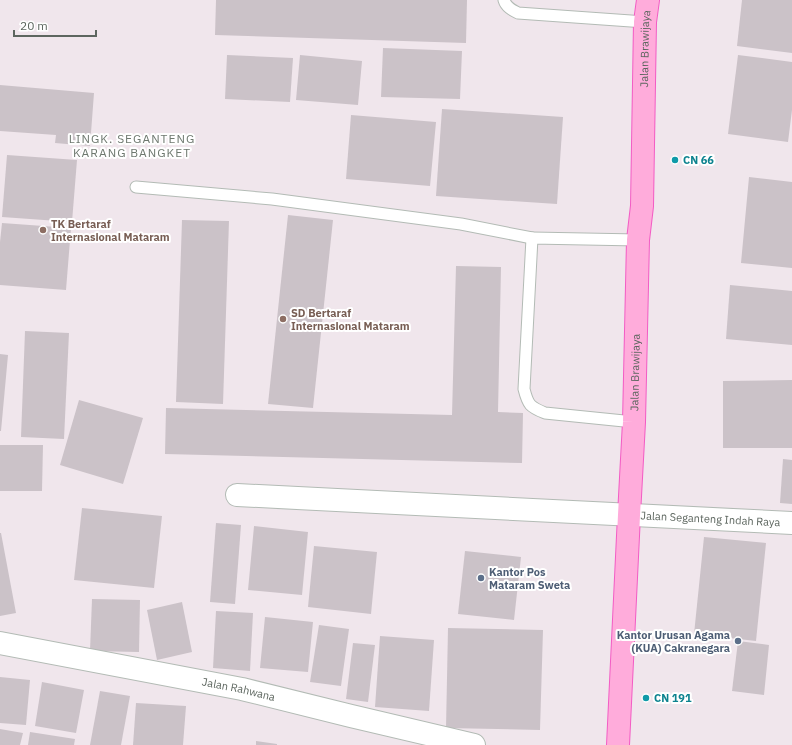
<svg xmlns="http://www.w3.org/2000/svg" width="792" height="745" font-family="'IBM Plex Sans',sans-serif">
	<rect width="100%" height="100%" fill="#f0e6ec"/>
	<g fill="#cbc2c8">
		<path d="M216,0H467L466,43L215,35Z"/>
		<path d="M742,0H792V53L737,46Z"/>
		<path d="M383,48L462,51L460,99L381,97Z"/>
		<path d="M227,55L293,58L290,102L225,99Z"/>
		<path d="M300,55L362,61L358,105L296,100Z"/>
		<path d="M738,55L792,62V110L788,142L728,134Z"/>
		<path d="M0,85L94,93L90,146L55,143L56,135L0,131Z"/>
		<path d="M442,109L563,117L557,204L436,196Z"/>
		<path d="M351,115L436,122L430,186L346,179Z"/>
		<path d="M7,155L77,160L72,222L2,217Z"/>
		<path d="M749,177L792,182V268L741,263Z"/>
		<path d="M288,215L333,220L313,408L268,404Z"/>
		<path d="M182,220L229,221L223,404L176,402Z"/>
		<path d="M2,223L71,228L66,290L0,285V242Z"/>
		<path d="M456,266L501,267L498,412L523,413L522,463L165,454L166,408L452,415Z"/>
		<path d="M730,285L792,291V345L726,339Z"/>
		<path d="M25,331L69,333L64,439L21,437Z"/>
		<path d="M0,354L8,355L1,431H0Z"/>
		<path d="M792,380V448H723V381Z"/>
		<path d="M79,400L143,418L123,484L60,465Z"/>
		<path d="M0,445H43L42,491H0Z"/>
		<path d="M783,459L792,460V504L780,503Z"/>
		<path d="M82,508L162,516L154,588L74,580Z"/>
		<path d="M216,523L241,525L235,604L210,602Z"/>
		<path d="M254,526L308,532L302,595L248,590Z"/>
		<path d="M0,533H1L16,613L0,616Z"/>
		<path d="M704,537L766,543L756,641L694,634Z"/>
		<path d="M314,546L377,552L371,614L308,607Z"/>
		<path d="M465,551L521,557L514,620L458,614Z"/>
		<path d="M92,599L140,600L139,652L90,651Z"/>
		<path d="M182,602L192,652L157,660L147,610Z"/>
		<path d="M216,611L253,613L250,671L213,668Z"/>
		<path d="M265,617L313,622L308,672L260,668Z"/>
		<path d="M319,625L349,629L341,686L310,682Z"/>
		<path d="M448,628L543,630L540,730L446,728Z"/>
		<path d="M380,636L434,640L429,711L375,707Z"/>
		<path d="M738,641L769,645L764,695L732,691Z"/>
		<path d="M353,643L375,645L368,702L346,699Z"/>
		<path d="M0,677L30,680L26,725L0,723Z"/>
		<path d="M42,682L84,690L76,733L35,726Z"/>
		<path d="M100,691L130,696L121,745H90Z"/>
		<path d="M136,703L186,706L183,745H133Z"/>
		<path d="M0,729L23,733L20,745H0Z"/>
		<path d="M30,732L75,739L74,745H28Z"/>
		<path d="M256,741L277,744V745H256Z"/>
	</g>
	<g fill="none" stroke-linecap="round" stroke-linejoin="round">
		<defs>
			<g id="service">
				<path d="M504,0C506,7 512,10 518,13L645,22"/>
				<path d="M136,187L272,199L461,224L532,238"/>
				<path d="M634,422L545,413C530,407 528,405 524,389L532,238L638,240"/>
			</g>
			<g id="minor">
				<path id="s1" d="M237,495L792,523"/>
			</g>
			<g id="tertiary">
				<path id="s2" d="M0,643L242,689L351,716L474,745"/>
			</g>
			<g id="primary">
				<path id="s3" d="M618,745L629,515L634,422L638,240L642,206L645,22L648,0"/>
			</g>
		</defs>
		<use href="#service" stroke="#b3bbb5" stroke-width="13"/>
		<use href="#minor" stroke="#b3bbb5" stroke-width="24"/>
		<use href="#tertiary" stroke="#b3bbb5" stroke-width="24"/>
		<use href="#primary" stroke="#f35cc4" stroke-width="24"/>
		<use href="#service" stroke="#fff" stroke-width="11"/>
		<use href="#minor" stroke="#fff" stroke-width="22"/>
		<use href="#tertiary" stroke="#fff" stroke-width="22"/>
		<use href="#primary" stroke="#ffacdb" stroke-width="22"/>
	</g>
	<g fill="#0f9aa8" stroke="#fff" stroke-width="1.5">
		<circle cx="675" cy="160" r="4"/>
		<circle cx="646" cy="698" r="4"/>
	</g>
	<g fill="#8d6e63" stroke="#fff" stroke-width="1.5">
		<circle cx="43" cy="230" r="4"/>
		<circle cx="283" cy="319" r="4"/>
	</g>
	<g fill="#5c6f8a" stroke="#fff" stroke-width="1.5">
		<circle cx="481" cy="578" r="4"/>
		<circle cx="738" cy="641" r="4"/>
	</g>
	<g text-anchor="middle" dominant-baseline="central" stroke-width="4" stroke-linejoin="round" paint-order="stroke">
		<g font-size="11" fill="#5d665f" stroke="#fff">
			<text stroke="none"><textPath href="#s3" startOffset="697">Jalan Brawijaya</textPath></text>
			<text stroke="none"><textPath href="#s3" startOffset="373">Jalan Brawijaya</textPath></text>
			<text stroke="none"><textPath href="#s1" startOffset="474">Jalan Seganteng Indah Raya</textPath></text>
			<text stroke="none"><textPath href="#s2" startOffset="243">Jalan Rahwana</textPath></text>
		</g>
		<g font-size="11" font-weight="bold" fill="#0d838f" stroke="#fff" text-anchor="start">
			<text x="683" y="160">CN 66</text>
			<text x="654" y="698">CN 191</text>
		</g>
		<g font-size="11" font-weight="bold" fill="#785e54" stroke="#fff" text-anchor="start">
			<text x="51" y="224">TK Bertaraf<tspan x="51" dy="13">Internasional Mataram</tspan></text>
			<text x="291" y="313">SD Bertaraf<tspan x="291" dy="13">Internasional Mataram</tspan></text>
		</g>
		<g font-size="11" font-weight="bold" fill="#4e5e75" stroke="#fff" text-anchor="start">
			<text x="489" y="572">Kantor Pos<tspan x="489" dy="13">Mataram Sweta</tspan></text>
			<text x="730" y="635" text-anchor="end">Kantor Urusan Agama<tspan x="730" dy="13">(KUA) Cakranegara</tspan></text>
		</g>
		<g font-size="12" letter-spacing="1" fill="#6e786f" stroke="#fff">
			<text x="132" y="138">LINGK. SEGANTENG<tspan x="132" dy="14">KARANG BANGKET</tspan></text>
		</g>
	</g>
	<path d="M14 30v6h82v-6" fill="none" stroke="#5d665f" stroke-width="2"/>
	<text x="20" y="30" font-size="12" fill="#5d665f" stroke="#ffffff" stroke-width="3" paint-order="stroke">20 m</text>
</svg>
